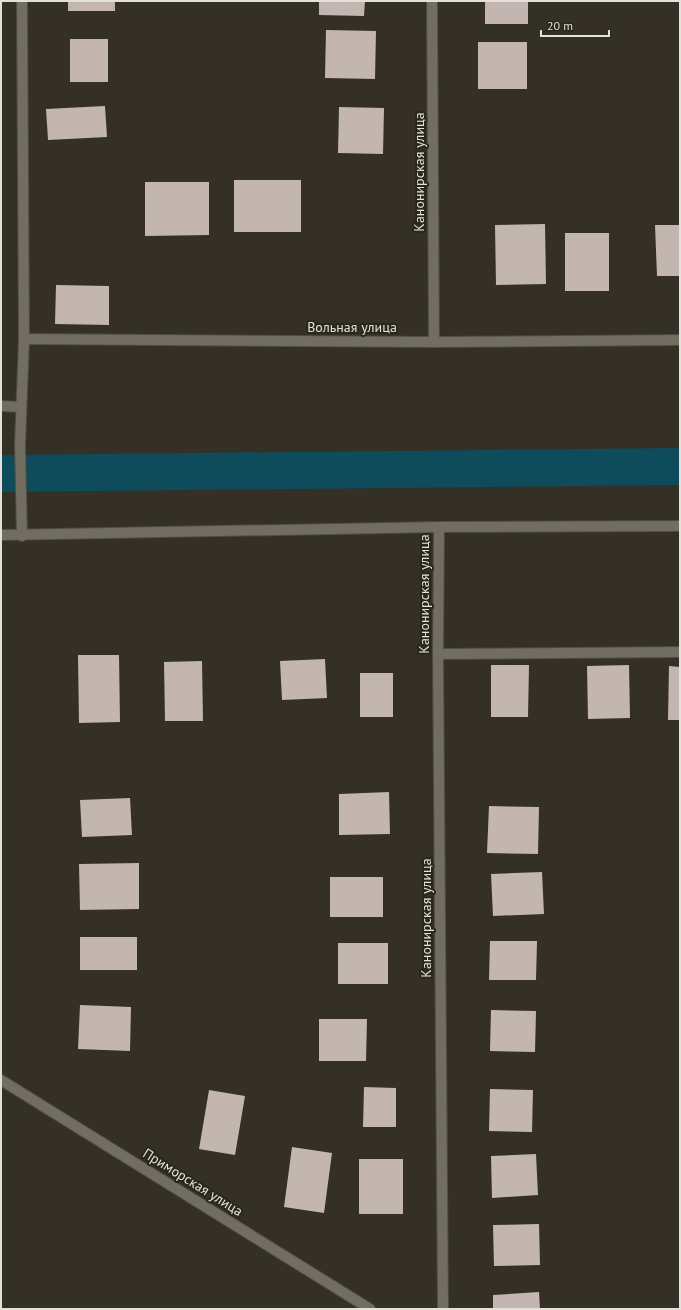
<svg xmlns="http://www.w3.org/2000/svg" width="681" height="1310" font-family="'PT Sans',sans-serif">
	<rect width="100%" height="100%" fill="#353026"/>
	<path fill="#0e4b5b" d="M680,448V485L1,492V455Z"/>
	<g fill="#c3b5af">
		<rect x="68" y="1" width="47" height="10"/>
		<path d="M319,1H365L364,16L319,15Z"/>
		<rect x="485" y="1" width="43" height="23"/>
		<path d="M326,30L376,31L375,79L325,78Z"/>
		<rect x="70" y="39" width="38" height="43"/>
		<rect x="478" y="42" width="49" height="47"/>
		<path d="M105,106L107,137L48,140L46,109Z"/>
		<path d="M339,107L384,108L383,154L338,153Z"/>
		<rect x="234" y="180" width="67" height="52"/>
		<path d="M145,182H209V235L145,236Z"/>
		<path d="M545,224L546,284L496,285L495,225Z"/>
		<path d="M655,225H680V276H657Z"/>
		<rect x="565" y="233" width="44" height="58"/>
		<path d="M56,285L109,286V325L55,324Z"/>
		<path d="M78,655H119L120,722L79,723Z"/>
		<path d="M325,659L327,698L282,700L280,661Z"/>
		<path d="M202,661L203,721H165L164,662Z"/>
		<path d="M491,665H529L528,717H491Z"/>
		<path d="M629,665L630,718L588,719L587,666Z"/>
		<path d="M669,666L680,667V720H668Z"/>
		<rect x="360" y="673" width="33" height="44"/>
		<path d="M389,792L390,834L339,835V794Z"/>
		<path d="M130,798L132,835L82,837L80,800Z"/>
		<path d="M489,806L539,807L538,854L487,853Z"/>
		<path d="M139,863V909L80,910L79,864Z"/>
		<path d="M542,872L544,914L493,916L491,874Z"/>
		<rect x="330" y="877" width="53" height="40"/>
		<rect x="80" y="937" width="57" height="33"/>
		<path d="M490,941H537L536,980H489Z"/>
		<rect x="338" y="943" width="50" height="41"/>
		<path d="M80,1005L131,1007L130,1051L78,1049Z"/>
		<path d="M491,1010L536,1011L535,1052L490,1051Z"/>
		<path d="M319,1019H367L366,1061H319Z"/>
		<path d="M364,1087L396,1088V1127H363Z"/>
		<path d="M490,1089L533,1090L532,1132L489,1131Z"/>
		<path d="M209,1090L245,1096L235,1155L199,1149Z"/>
		<path d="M292,1147L332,1153L324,1213L284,1207Z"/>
		<path d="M536,1154L538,1195L492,1198L491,1156Z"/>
		<rect x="359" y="1159" width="44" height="55"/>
		<path d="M539,1224L540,1265L494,1266L493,1225Z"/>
		<path d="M539,1292L540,1309H493V1295Z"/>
	</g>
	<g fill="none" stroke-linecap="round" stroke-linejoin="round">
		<defs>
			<path id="lane" d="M438,654L680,652"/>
			<g id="street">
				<path d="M432,1L434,342"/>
				<path d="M24,339L434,342L680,340"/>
				<path d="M1,406L21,407"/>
				<path d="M439,527L438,654L443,1309"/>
				<path d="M1,535L439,527L680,526"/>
				<path d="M22,536L20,445L24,339L22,1"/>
				<path d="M1,1080L370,1309"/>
			</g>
		</defs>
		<use href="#lane" stroke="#504c44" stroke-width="12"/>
		<use href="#street" stroke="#504c44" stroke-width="12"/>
		<use href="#lane" stroke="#726d61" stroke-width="10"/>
		<use href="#street" stroke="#726d61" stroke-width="10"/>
	</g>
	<g text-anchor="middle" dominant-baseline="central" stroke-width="4" stroke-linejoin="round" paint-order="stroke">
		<g font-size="14" fill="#e4e1da" stroke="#2a261c">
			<text transform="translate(419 172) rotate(-90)">Канонирская улица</text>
			<text x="352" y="327">Вольная улица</text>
			<text transform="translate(424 594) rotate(-90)">Канонирская улица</text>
			<text transform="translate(426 918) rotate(-90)">Канонирская улица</text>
			<text transform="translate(193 1182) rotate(32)">Приморская улица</text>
		</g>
	</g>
	<rect width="681" height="1310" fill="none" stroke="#e4e1da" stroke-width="4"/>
	<path d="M541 30v6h68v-6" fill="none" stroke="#e4e1da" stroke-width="2"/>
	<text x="547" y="30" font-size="12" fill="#e4e1da" stroke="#2a261c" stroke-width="3" paint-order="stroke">20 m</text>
</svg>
